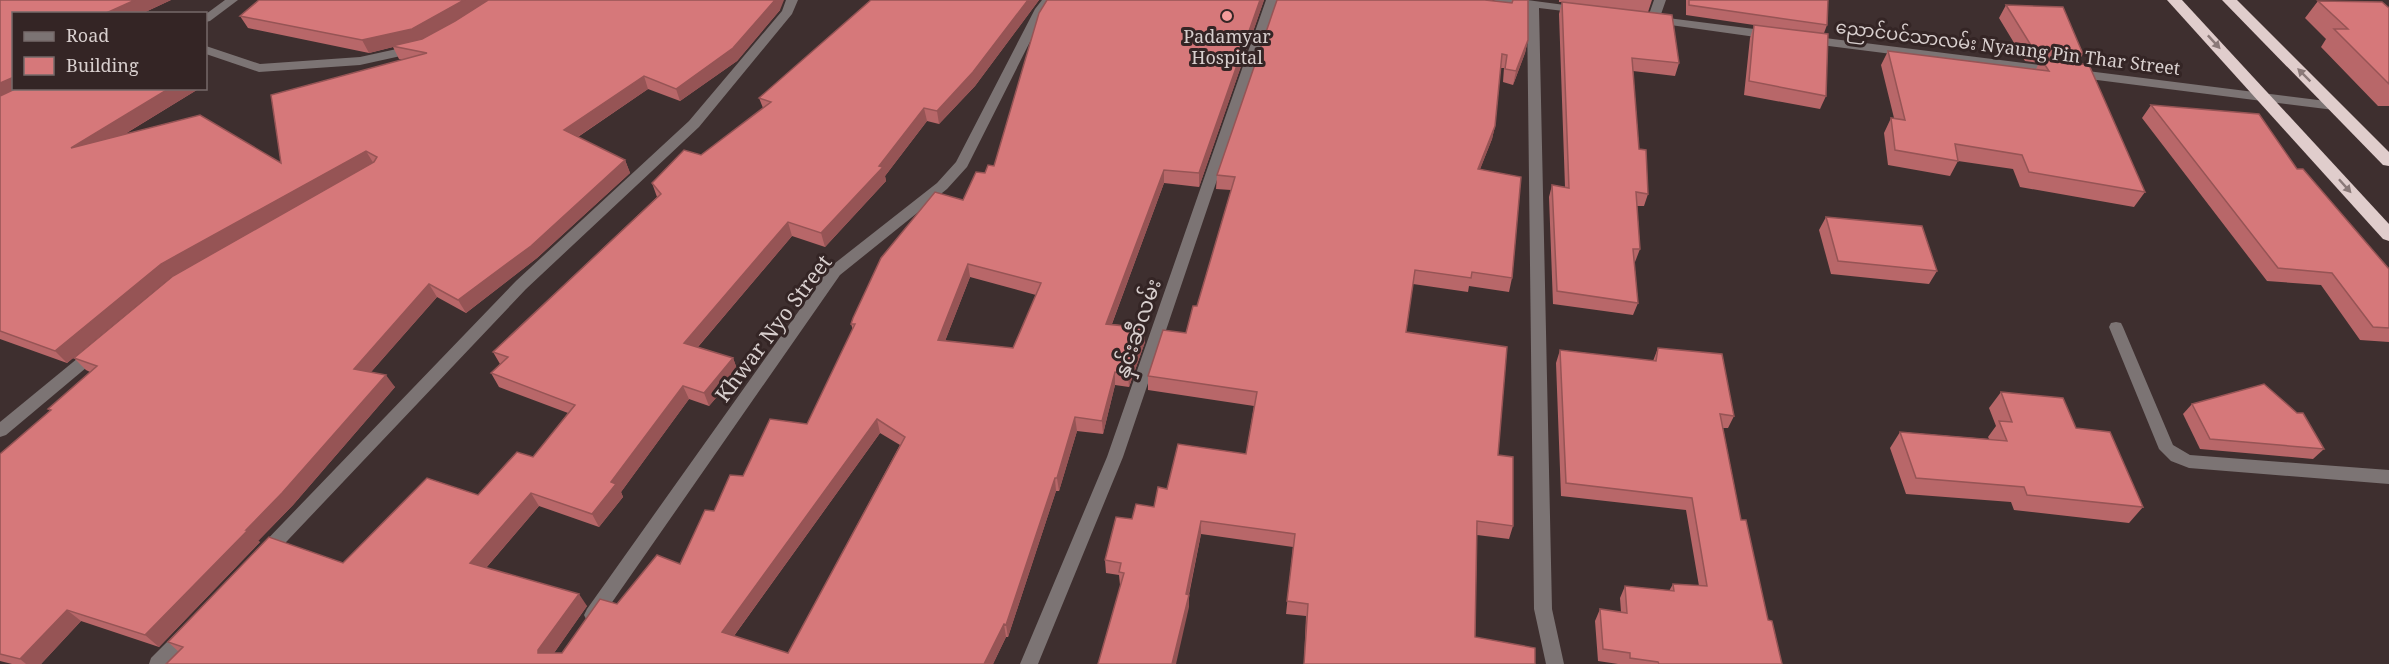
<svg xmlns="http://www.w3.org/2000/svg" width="2389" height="664" font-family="'Noto Serif','Noto Sans Myanmar',serif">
	<rect width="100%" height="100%" fill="#3e2f2f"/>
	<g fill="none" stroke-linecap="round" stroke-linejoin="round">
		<g fill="#7c7474" fill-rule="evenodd">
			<path d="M225,0H238L210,21L206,22V14Z"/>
			<path d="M786,0H798L792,14L699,127L526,289L270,559L264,561L258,559L255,554L258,549L516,281L689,121L782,11Z"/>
			<path d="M1042,0H1054L1046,10L967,167L947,189L840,275L599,621L593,623L587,621L584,615L587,609L830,267L937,183L956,162L1035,9Z"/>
			<path d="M1266,0H1278L1123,457L1038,664H1020L1107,457Z"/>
			<path d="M1493,0H1527L1580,7L1586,10L1580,13L1539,8L1552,609L1564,664H1546L1534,609L1527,7L1499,3Z"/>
			<path d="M1654,0H1666L1660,17L1770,31L1776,35L1770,39L1649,22L1647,20Z"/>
			<path d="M1809,36L2334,102L2340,106L2334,110L1805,43V37Z"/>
			<path d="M415,45L419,46V52L360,65L259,72L206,54V46L260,64L360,57Z"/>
			<path d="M2116,322L2121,323L2123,327L2173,445L2190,455L2389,470V484L2189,468L2171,461L2159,449L2109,327L2111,323Z"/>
			<path d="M94,347L99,349L102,353L99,357L6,435L0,437V422L89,349Z"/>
			<path d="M187,626L193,628L196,634L170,664H149L151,658L181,628Z"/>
		</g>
		<g fill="#e0cdcc" fill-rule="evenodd">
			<path d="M2167,0H2182L2389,224V241L2383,239Z"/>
			<path d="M2222,0H2237L2389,152V166L2383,165Z"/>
		</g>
	</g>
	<g fill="#b86769" fill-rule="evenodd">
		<path d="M0,0H171L141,14H14V88H200L125,134L281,163L403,60L399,59L393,47L369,53L248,28L240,16L780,10L737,61L680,101L648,89L578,137L625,160L630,173L537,258L466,313L437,297L371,372L395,387L293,505L258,541L260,542L159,647L81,621L41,664H12L0,661V454L50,411L48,409L90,372L86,370L74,358L194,264L171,277L67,363L0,339ZM465,15L455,21L434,33Z"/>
		<path d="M871,0H1039L975,86L939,124L927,121L885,176L886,181L825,247L792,236L698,347L733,358L738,372L709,406L689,399L621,492L623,497L599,527L539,506L486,568L587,606L554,653H562L617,604L680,564L714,511L743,476L807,424L853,330L851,324L963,200L985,173L994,166L1047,0H1264L1199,187L1164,183L1112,324L1144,328L1145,342L1129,387L1115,385L1103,434L1077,431L1059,491H1056L1008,637H1006L993,664H166L179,652L168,642L343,563L478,495L533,457L568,413L499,387L491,373L500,364L493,352L657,197L652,183L701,155L763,108L759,98ZM970,277L1036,295L1013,348L945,341ZM880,433L900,445L788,653L734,636Z"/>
		<path d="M1512,0H1528V40L1525,53L1513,85L1503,82L1504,68H1500L1495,126L1492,139L1480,169L1512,278L1509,292L1469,286L1468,292L1413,284L1406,332L1498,455L1513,526L1509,539L1477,535L1475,637L1535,664H1304L1306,616L1286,614L1293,547L1201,534L1189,595V607L1120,585L1119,575L1106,573L1105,560L1132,519L1154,507L1167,489L1246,454L1254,406L1148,390V376L1186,333L1197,306L1231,190L1216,189L1217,175L1511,3Z"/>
		<path d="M1559,0H1652L1648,12L1679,63L1675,76L1633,71L1639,149L1648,194L1644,206H1637L1640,249L1635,262H1634L1638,303L1633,315L1553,304L1549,197L1552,185L1565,187L1559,14L1562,2H1559Z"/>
		<path d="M1686,0H1828L1827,25L1824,33L1826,96L1820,109L1744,95L1750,38L1754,25L1686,15Z"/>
		<path d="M2318,1L2389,8V106H2378L2321,47L2326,39L2305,18Z"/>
		<path d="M2006,5L2083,54L2077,64L2145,192L2134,207L2020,187L2013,169L1958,161L1950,176L1888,165L1884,133L1891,118H1894L1881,65L1888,51L2036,69L2039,63L2025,61L1999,18Z"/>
		<path d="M2151,105L2297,169L2389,269V342L2360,340L2321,285L2267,281L2142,118Z"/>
		<path d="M1826,217L1937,271L1929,284L1831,274L1819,230Z"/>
		<path d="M1658,348L1734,416L1728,428H1723L1741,520L1768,620L1782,664H1618L1598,661L1595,621L1600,609L1621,612L1620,598L1625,586L1669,591L1673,584L1699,586L1686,510L1561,496L1556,363L1560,350L1653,361Z"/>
		<path d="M2001,392L2076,428L2143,507L2129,523L2014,510L2011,502L1906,494L1890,448L1900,432L1989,439L1988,437L1996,426L1989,408Z"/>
		<path d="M2192,404L2324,449L2313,459L2200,449L2183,414Z"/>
	</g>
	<g fill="#965455">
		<path d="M135,0H171L141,14H104Z"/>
		<path d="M464,0H491L418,42L392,46L393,47L369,53L362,40Z"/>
		<path d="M775,0H784L780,10L737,61L680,101L676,89Z"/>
		<path d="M1028,0H1039L975,86L939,124L937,111Z"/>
		<path d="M1260,0H1264L1199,187V173Z"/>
		<path d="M1528,40L1525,53L1513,85L1516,71Z"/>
		<path d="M644,76L648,89L570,142L564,130Z"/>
		<path d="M14,77V88H26L0,100V83Z"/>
		<path d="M170,88H200L82,160L71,148Z"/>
		<path d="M924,108L927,121L885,176L886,181L825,247L821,233L879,166Z"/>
		<path d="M1495,126L1492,139L1475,182L1478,169Z"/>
		<path d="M366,151L374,164L171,277L67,363L55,351L161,264Z"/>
		<path d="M625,160L630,173L537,258L466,313L458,300Z"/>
		<path d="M1164,170V183L1107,337L1106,324Z"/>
		<path d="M788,222L792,236L690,356L684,343Z"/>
		<path d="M968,264L970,277L940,354L938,340Z"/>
		<path d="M429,284L437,297L363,381L354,369Z"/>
		<path d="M1144,328L1145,342L1129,387L1128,374Z"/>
		<path d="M733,358L738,372L709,406L704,393Z"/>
		<path d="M1115,372V385L1103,434L1102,421Z"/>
		<path d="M386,375L395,387L293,505L258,541L260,542L159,647L145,635Z"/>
		<path d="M683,386L689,399L621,492L623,497L599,527L592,514L611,482Z"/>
		<path d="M1075,417L1077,431L1059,491L1057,478Z"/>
		<path d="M877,419L880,433L728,644L722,632Z"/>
		<path d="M1055,478L1056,491L1008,637L1006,625Z"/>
		<path d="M531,493L539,506L479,576L470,563Z"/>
		<path d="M1201,521V534L1186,607V594Z"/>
		<path d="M579,594L587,606L547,663L538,653V650Z"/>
		<path d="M1189,595V607L1176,664H1172Z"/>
		<path d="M67,610L81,621L41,664H26L20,659Z"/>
		<path d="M1004,624L1006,637L993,664H984Z"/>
	</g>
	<g fill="#d6787a" stroke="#965455" stroke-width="1.5" fill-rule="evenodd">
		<path d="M0,0H135L104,14H14V77L0,83Z"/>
		<path d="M259,0H464L412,29L362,40L240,16Z"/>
		<path d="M488,0H775L733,48L676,89L644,76L564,130L625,160L531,246L458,300L429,284L354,369L386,375L282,493L246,530H248L145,635L67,610L20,659L0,654V454L51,410L48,409L97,366L74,358L173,276L374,162L377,157L366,151L161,264L55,351L0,331V96L17,88H170L71,148L200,115L281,163L271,95L427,53L392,46L422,39L455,21Z"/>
		<path d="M871,0H1028L973,72L937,111L924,108L879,166L883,167L821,233L788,222L684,343L733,358L704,393L683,386L611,482L616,484L592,514L531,493L470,563L579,594L538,650V653H562L600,599L617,604L657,555L680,564L705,510L714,511L730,475L743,476L770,419L807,424L855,324H851L853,318L881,258L935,192L963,200L976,172L985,173L988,165L994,166L1039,13L1047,0H1260L1199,173L1164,170L1106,324L1144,328L1128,374L1115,372L1102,421L1075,417L1057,478H1055L1006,625L1004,624L984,664H166L183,647L168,642L269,537L343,563L427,478L478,495L517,452L533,457L575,405L491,373L508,357L493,352L661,194L652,183L684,150L701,155L771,102L759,98ZM968,264L1041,283L1013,348L938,340ZM877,419L905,437L788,653L722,632Z"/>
		<path d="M1277,0H1485L1512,3L1513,0H1528V40L1516,71L1505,69L1507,55L1502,54L1495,126L1478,169L1521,177L1512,278L1472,272L1471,278L1415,270L1406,332L1507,347L1498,455L1513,457V526L1477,521L1475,637L1535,648V664H1304L1308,604L1287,601L1295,534L1201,521L1186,594L1189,595L1172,664H1098L1124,573L1119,572L1121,563L1105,560L1116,517L1132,519L1136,504L1154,507L1158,487L1167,489L1178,444L1246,454L1257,392L1148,376L1163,330L1186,333L1193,306H1197L1235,177L1217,175Z"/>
		<path d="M1689,0H1828L1827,25L1689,5Z"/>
		<path d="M2318,1L2382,2L2389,8V84L2334,29H2348Z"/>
		<path d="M1562,2L1672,15L1679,63L1632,58L1639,149L1646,150L1648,194L1636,192L1640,249H1633L1638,303L1557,291L1552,185L1569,188Z"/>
		<path d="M2006,5L2063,7L2083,54L2032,47Z"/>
		<path d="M1754,25L1828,34L1826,96L1749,81Z"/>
		<path d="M1888,51L2049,71L2041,59L2089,65L2145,192L2029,172L2022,155L1955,144L1958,161L1895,150L1891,118L1905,120Z"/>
		<path d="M2151,105L2259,114L2297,169H2303L2389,269V328L2373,327L2332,273L2278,268Z"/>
		<path d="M1826,217L1922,226L1937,271L1838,261Z"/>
		<path d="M1658,348L1722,354L1734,416L1720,414L1741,520H1746L1768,620L1772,621L1782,664H1659L1658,662L1630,658V653L1603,649L1600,609L1627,613L1625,586L1674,591L1673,584L1707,586L1692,498L1566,483L1560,350L1656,361Z"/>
		<path d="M2264,384L2297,413H2303L2324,449L2210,439L2192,404Z"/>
		<path d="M2001,392L2063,398L2076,428L2110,432L2143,507L2027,495L2024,487L1916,478L1900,432L2007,441L1999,421L2012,422Z"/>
	</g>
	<defs><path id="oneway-solid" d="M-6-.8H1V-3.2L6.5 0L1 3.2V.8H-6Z" transform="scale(1.5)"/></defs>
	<g fill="#8a7978">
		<use href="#oneway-solid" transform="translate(2214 42) rotate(47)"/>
		<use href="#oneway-solid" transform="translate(2304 75) rotate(-135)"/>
		<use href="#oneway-solid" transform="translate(2345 186) rotate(48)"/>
	</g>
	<circle fill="#f59b9b" stroke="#342525" stroke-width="2" cx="1227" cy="16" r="6"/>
	<g text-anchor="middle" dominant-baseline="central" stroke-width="6" stroke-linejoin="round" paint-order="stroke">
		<g font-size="18" fill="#d8cfce" stroke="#342525">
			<text x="1227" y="36">Padamyar<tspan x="1227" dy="21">Hospital</tspan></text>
		</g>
		<g font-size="18" fill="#d8cfce" stroke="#342525">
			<text transform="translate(2008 47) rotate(7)">ညောင်ပင်သာလမ်း Nyaung Pin Thar Street</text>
		</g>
		<g font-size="21" fill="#d8cfce" stroke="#342525">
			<text transform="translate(773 328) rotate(-53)">Khwar Nyo Street</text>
			<text transform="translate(1137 328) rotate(-71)">နှင်းဆီလမ်း</text>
		</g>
	</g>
	<rect x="12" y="12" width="195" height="78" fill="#342525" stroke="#766969" stroke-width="1.5"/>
	<rect x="24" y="32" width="30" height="9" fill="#7c7474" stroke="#766969" stroke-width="1.5"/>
	<text x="66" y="42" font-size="18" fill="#d8cfce">Road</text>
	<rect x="24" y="57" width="30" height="18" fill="#d6787a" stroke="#766969" stroke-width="1.5"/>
	<text x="66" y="72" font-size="18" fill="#d8cfce">Building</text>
</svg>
